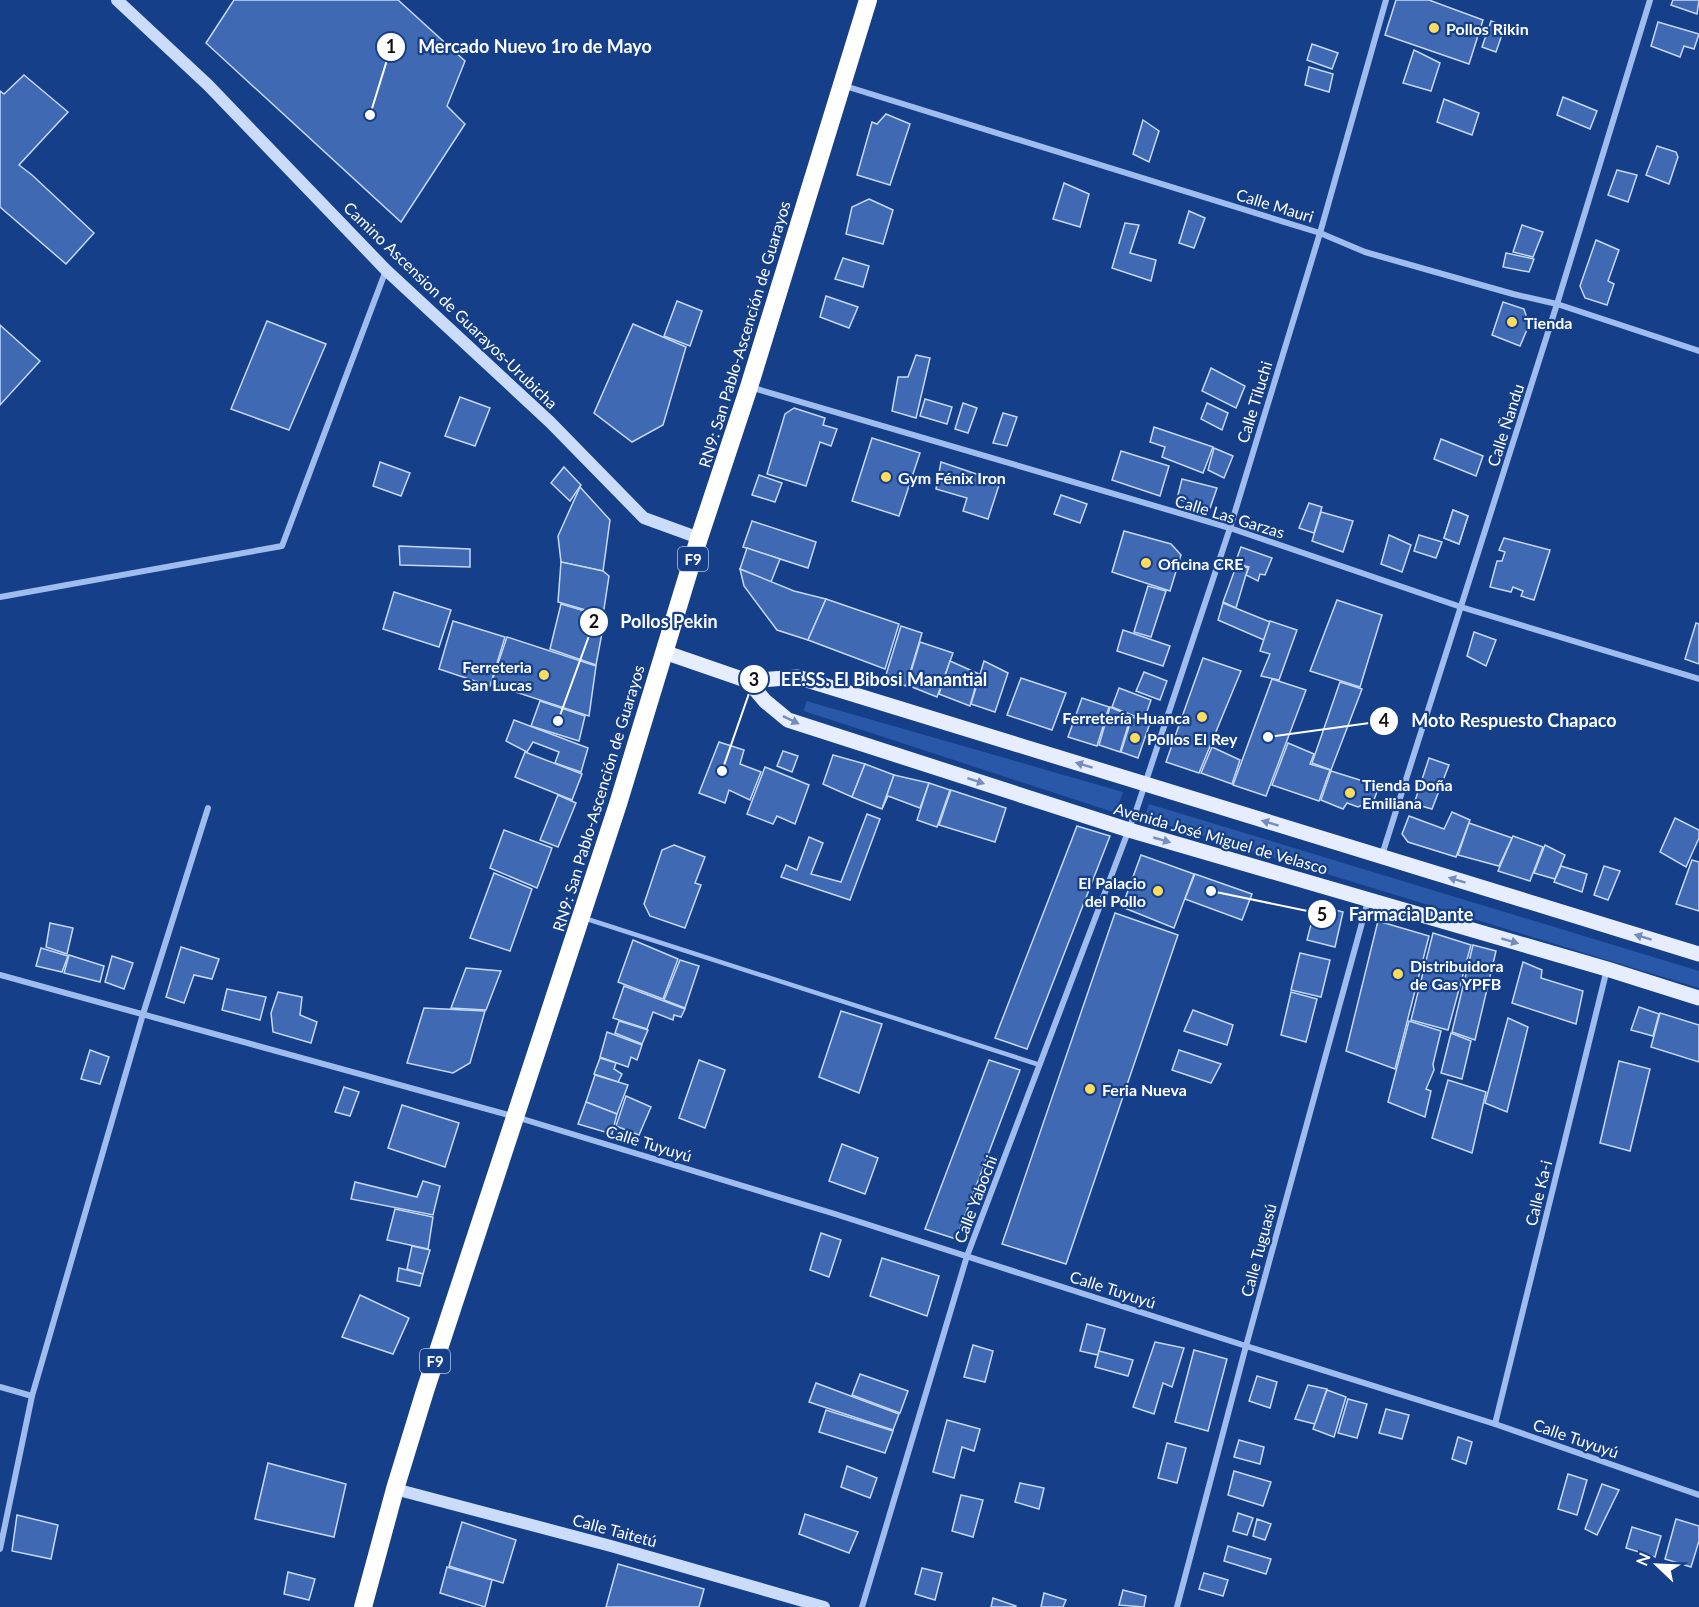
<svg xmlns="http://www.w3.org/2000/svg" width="1699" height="1607" font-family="Lato,sans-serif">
	<rect width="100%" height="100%" fill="#163f89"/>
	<g fill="#2958a8">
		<path d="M806,701L1123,792L1116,813L804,711Z"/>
		<path d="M1149,804L1699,971V988L1144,818Z"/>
	</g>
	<g fill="#3f69b2" stroke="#c4d8fa" stroke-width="1.5">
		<path d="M234,0H398L465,61L447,106L465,124L401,222L206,43Z"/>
		<path d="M1396,0H1429L1483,20L1469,64L1385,35Z"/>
		<path d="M1673,0H1699L1697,14L1671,5Z"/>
		<path d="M1491,21L1505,26L1496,52L1482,47Z"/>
		<path d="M1658,22L1699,34L1694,49L1684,46L1680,57L1651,46Z"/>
		<path d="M1312,44L1338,53L1332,69L1307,60Z"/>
		<path d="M1414,50L1440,63L1431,91L1403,83Z"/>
		<path d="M1309,67L1333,74L1329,92L1305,85Z"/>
		<path d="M24,75L68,112L19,165L32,175L94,233L66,264L0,207V91L4,94Z"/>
		<path d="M1563,97L1597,111L1590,129L1557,115Z"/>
		<path d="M1444,99L1479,113L1472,135L1437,122Z"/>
		<path d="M886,114L910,124L890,185L857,175L872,122L877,124Z"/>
		<path d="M1143,120L1159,131L1149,162L1133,154Z"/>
		<path d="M1657,146L1676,152L1678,157L1669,184L1646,175Z"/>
		<path d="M1617,170L1637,175L1628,202L1608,195Z"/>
		<path d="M1064,183L1089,194L1080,227L1053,219Z"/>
		<path d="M869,199L893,210L883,244L846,234L852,207Z"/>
		<path d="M1189,211L1205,218L1194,248L1179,243Z"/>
		<path d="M1125,223L1139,225L1130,253L1156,260L1151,281L1112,268Z"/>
		<path d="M1522,225L1543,232L1533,257L1513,252Z"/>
		<path d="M1596,240L1619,250L1608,281L1614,284L1607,305L1585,298L1580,286Z"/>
		<path d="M1506,253L1534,259L1529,272L1503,267Z"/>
		<path d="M843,258L869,266L863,287L835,279Z"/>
		<path d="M826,296L858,307L849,328L820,317Z"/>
		<path d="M677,301L702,311L690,346L664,336Z"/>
		<path d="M1503,302L1524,309L1529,325L1520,346L1492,335Z"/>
		<path d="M267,321L326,344L289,430L231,409Z"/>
		<path d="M633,324L686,347L663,425L632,442L594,413Z"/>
		<path d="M0,325L40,361L0,405Z"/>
		<path d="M916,355L930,358L916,418L892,411L898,377H908Z"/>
		<path d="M1211,368L1245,386L1236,408L1202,391Z"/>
		<path d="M460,397L490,408L475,446L445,436Z"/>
		<path d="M925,399L952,407L947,424L920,416Z"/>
		<path d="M963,403L977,408L968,433L955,429Z"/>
		<path d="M1207,403L1228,413L1222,430L1201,419Z"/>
		<path d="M794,408L825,418L823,425L837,429L831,446L820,442L806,486L767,474L785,414Z"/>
		<path d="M1003,413L1017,417L1007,446L993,443Z"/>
		<path d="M1154,427L1213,447L1203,473L1162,457L1165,447L1150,442Z"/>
		<path d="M872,438L920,453L899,516L852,501Z"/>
		<path d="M1441,439L1483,456L1476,476L1434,459Z"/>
		<path d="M1214,448L1233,456L1224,478L1208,470Z"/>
		<path d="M1121,451L1169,466L1160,496L1112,480Z"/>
		<path d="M380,462L410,473L401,496L373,486Z"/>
		<path d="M941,462L1000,482L988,519L963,511L967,498L936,489Z"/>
		<path d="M564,467L581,485L570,501L551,483Z"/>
		<path d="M759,475L782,483L775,502L752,495Z"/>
		<path d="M1182,479L1217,488L1210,508L1177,499Z"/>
		<path d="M580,487L610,520L603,571L561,562L558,536Z"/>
		<path d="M1061,495L1087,504L1080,523L1054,514Z"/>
		<path d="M1309,503L1322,507L1314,533L1299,528Z"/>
		<path d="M1453,510L1468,516L1459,544L1444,538Z"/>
		<path d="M1453,510L1468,516L1459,544L1444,538Z"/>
		<path d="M1321,512L1353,521L1343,552L1312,541Z"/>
		<path d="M752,521L816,542L808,568L743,547Z"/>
		<path d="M1124,531L1171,544L1181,555L1170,591L1112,572Z"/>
		<path d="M1389,535L1411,545L1402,572L1381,564Z"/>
		<path d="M1419,535L1442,542L1436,558L1414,551Z"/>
		<path d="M1504,538L1550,550L1534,600L1521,596L1523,591L1513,587L1511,592L1490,587L1497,561H1502L1505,552L1499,550Z"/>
		<path d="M399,546L470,549V567L400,565Z"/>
		<path d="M1241,547L1272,558L1265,575L1260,574L1258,581L1246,575L1249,567L1235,563Z"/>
		<path d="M747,548L780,559L771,582L740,569Z"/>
		<path d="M561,562L603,571L609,576L603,615L558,602Z"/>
		<path d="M1237,564L1248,568L1236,608L1223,602Z"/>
		<path d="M740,569L794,591L826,599L808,640L777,630L744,586Z"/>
		<path d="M1148,586L1166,591L1151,637L1134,632Z"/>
		<path d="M394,592L451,610L439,647L383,629Z"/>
		<path d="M826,599L899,624L885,669L808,640Z"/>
		<path d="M1337,600L1382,615L1360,687L1310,671Z"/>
		<path d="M1223,603L1270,622L1264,640L1218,620Z"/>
		<path d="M561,604L605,617L596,665L550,649Z"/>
		<path d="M453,621L505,637L490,686L439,669Z"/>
		<path d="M1270,621L1297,630L1279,680L1261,676L1270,654L1260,651Z"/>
		<path d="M1696,623L1699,624V664L1685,659Z"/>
		<path d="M901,626L922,633L906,686L885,678Z"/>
		<path d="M1123,630L1170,646L1163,666L1117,651Z"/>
		<path d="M1474,632L1496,640L1486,666L1467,656Z"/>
		<path d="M507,637L596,666L589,716L491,684Z"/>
		<path d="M920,642L953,653L937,697L907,685Z"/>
		<path d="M1203,658L1241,671L1199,773L1166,762Z"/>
		<path d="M950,661L979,674L970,706L939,694Z"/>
		<path d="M984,661L1008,673L995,712L971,704Z"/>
		<path d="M1144,672L1167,681L1160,700L1136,691Z"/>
		<path d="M1021,678L1066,693L1052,730L1007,715Z"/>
		<path d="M1272,679L1306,690L1266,796L1233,785Z"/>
		<path d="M1340,682L1362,689L1331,770L1312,763Z"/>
		<path d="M1119,688L1151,700L1144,720L1112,707Z"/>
		<path d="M1082,698L1109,707L1097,746L1068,737Z"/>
		<path d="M540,701L585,716L579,741L531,726Z"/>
		<path d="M1110,707L1131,716L1120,752L1099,745Z"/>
		<path d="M1132,717L1150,723L1138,758L1121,752Z"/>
		<path d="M514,720L588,748L581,772L555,763L559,752L533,742L527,752L506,741Z"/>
		<path d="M719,742L744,750L740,764L761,772L750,800L729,790L725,803L699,793Z"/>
		<path d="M1288,743L1314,754L1310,764L1330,770L1319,801L1272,785Z"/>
		<path d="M1212,747L1240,760L1232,784L1201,773Z"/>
		<path d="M783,751L798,756L792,772L777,766Z"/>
		<path d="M525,752L582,774L572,800L515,777Z"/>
		<path d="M833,755L865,764L852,797L823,784Z"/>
		<path d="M1429,758L1449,765L1432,809L1414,804Z"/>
		<path d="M865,764L894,775L882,809L852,797Z"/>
		<path d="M765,767L809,785L795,824L777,816L773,824L747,814Z"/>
		<path d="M1331,771L1379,786L1374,800L1358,807L1347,803L1343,809L1321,800Z"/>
		<path d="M894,775L929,783L920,808L888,796L882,809Z"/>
		<path d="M929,783L950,790L937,827L917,820Z"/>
		<path d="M951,790L1006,808L995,842L939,825Z"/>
		<path d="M558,795L576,803L558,847L540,840Z"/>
		<path d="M1452,812L1470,820L1456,857L1408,842L1402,834L1409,816L1444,829Z"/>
		<path d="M867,814L880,819L850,900L781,877L786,865L797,870L809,837L823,843L811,874L841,882Z"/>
		<path d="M1675,818L1699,830V838L1686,867L1660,852Z"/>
		<path d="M1469,823L1512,838L1499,866L1458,855Z"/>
		<path d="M1077,826L1110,836L1027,1049L995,1038Z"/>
		<path d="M504,830L552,848L537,888L490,868Z"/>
		<path d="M1513,836L1543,847L1530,881L1498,871Z"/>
		<path d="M674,845L705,857L695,883L701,885L685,928L650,916L644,904L662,850Z"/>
		<path d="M1545,845L1565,855L1555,879L1534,873Z"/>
		<path d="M1141,855L1194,874L1174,928L1122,907Z"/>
		<path d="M1692,860L1699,862V911L1676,904Z"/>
		<path d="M1561,866L1587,874L1582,892L1554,882Z"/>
		<path d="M1604,866L1620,871L1608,900L1594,895Z"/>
		<path d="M494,873L532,889L510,951L470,938Z"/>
		<path d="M1195,874L1252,894L1242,920L1185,899Z"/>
		<path d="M1316,905L1343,912L1335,947L1307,940Z"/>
		<path d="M1115,913L1178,935L1066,1264L1002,1244Z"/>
		<path d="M1378,921L1429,936L1395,1069L1346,1051Z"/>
		<path d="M50,923L73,928L67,954L46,947Z"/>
		<path d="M1433,933L1471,945L1448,1030L1411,1020Z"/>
		<path d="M633,940L678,959L663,999L618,982Z"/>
		<path d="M1473,945L1496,951L1475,1040L1452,1032Z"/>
		<path d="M181,947L219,959L212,979L194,975L184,1003L166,997Z"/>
		<path d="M41,948L68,956L62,972L36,966Z"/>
		<path d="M1300,953L1330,960L1321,997L1291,990Z"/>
		<path d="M69,955L104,966L100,982L64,973Z"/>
		<path d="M112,956L133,963L124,989L105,982Z"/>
		<path d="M680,960L699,966L685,1008L664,1000Z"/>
		<path d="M1523,962L1542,970L1541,978L1583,991L1576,1024L1512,1003Z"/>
		<path d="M466,968L501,971L486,1010L451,1008Z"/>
		<path d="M624,986L685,1009L681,1017L674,1015L673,1020L653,1012L647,1029L613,1018Z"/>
		<path d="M227,989L266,997L260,1020L222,1010Z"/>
		<path d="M278,992L302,997L300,1015L317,1022L311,1043L273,1032L271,1013Z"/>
		<path d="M1291,992L1317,999L1306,1042L1281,1035Z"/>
		<path d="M1639,1007L1659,1014L1653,1036L1631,1030Z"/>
		<path d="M424,1008L485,1011L470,1063L453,1073L407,1063Z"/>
		<path d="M1193,1010L1233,1025L1227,1045L1184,1031Z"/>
		<path d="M841,1011L882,1024L859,1093L819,1077Z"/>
		<path d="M1660,1013L1699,1025V1062L1651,1047Z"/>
		<path d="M1508,1018L1528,1027L1507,1112L1485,1103Z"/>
		<path d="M619,1021L648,1030L642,1044L615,1033Z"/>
		<path d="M1409,1021L1441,1031L1433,1064L1434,1070L1426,1089L1431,1091L1425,1117L1388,1102Z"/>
		<path d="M607,1032L642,1045L637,1060L631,1057L628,1067L600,1057Z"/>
		<path d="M1451,1033L1471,1041L1462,1079L1441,1073Z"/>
		<path d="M90,1050L109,1057L100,1084L81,1079Z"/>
		<path d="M1179,1050L1221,1064L1211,1083L1172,1070Z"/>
		<path d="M600,1058L616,1063L614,1069L622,1074L618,1082L594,1074Z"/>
		<path d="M699,1060L725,1070L705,1128L679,1118Z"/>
		<path d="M989,1060L1020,1070L956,1239L925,1229Z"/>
		<path d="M1619,1061L1650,1069L1630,1151L1600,1143Z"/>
		<path d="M595,1075L628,1085L617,1114L586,1102Z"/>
		<path d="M1448,1080L1486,1092L1472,1153L1432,1138Z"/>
		<path d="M344,1087L359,1092L350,1116L335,1112Z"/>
		<path d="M626,1096L651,1107L639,1135L616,1126Z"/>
		<path d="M586,1102L617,1114L612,1134L578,1124Z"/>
		<path d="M402,1105L459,1123L445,1167L388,1148Z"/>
		<path d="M842,1144L878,1158L865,1194L829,1181Z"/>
		<path d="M423,1181L440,1186L433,1215L351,1199L355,1182L417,1197Z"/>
		<path d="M395,1209L433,1217L428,1249L387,1240Z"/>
		<path d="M821,1233L841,1240L829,1277L810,1270Z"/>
		<path d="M412,1246L430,1250L423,1274L407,1269Z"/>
		<path d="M882,1258L939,1276L927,1316L870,1296Z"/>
		<path d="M399,1268L423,1274L420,1286L397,1281Z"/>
		<path d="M360,1295L409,1318L393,1354L342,1337Z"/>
		<path d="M1087,1324L1105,1329L1098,1355L1080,1351Z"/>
		<path d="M1155,1342L1184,1348L1172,1387L1163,1383L1154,1414L1133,1407Z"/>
		<path d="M973,1345L993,1351L985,1382L964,1377Z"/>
		<path d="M1194,1350L1227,1359L1208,1431L1175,1422Z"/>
		<path d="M1099,1351L1133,1360L1128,1376L1095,1367Z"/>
		<path d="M860,1374L908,1391L900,1413L852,1395Z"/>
		<path d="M1257,1376L1277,1382L1270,1408L1249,1401Z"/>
		<path d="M816,1383L899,1414L893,1430L809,1402Z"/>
		<path d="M1308,1385L1327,1389L1315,1424L1295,1419Z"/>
		<path d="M1327,1390L1346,1397L1334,1437L1313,1429Z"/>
		<path d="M1348,1399L1367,1404L1357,1438L1338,1433Z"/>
		<path d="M1386,1409L1409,1415L1402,1439L1379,1433Z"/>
		<path d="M826,1410L893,1431L885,1453L819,1432Z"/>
		<path d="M947,1420L980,1429L974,1451L962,1447L954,1478L933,1472Z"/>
		<path d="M1458,1437L1472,1442L1466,1464L1452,1459Z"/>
		<path d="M1239,1440L1264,1447L1260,1464L1234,1457Z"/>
		<path d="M1167,1443L1186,1448L1177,1483L1158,1478Z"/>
		<path d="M268,1463L346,1484L334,1537L255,1519Z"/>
		<path d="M847,1466L877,1478L870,1498L841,1487Z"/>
		<path d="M1234,1471L1271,1482L1263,1506L1228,1495Z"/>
		<path d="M1568,1474L1587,1480L1577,1515L1558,1509Z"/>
		<path d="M1020,1483L1044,1488L1039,1509L1015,1502Z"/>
		<path d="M1602,1484L1619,1490L1597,1535L1585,1529Z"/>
		<path d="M961,1495L983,1500L973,1537L952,1531Z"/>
		<path d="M1238,1513L1253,1518L1247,1535L1233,1531Z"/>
		<path d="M805,1514L858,1532L849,1553L799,1534Z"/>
		<path d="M17,1515L58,1525L51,1559L12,1551Z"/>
		<path d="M1257,1519L1271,1524L1265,1540L1253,1536Z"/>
		<path d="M1676,1519L1699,1526V1541L1691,1567L1665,1559Z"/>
		<path d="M462,1522L516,1540L503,1583L449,1566Z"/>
		<path d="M1632,1527L1661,1536L1655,1557L1626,1548Z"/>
		<path d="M1228,1546L1271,1559L1266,1574L1224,1561Z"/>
		<path d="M618,1564L704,1589L699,1607H606Z"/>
		<path d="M447,1567L492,1580L485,1607L440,1593Z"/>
		<path d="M922,1568L942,1573L935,1600L915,1594Z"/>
		<path d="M288,1572L315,1579L309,1600L284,1594Z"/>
		<path d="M1204,1573L1228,1580L1223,1596L1199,1589Z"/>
		<path d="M1123,1590L1146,1596L1144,1607L1119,1605Z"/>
		<path d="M1044,1593L1066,1600L1063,1607H1041Z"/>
		<path d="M993,1598L1016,1606L1015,1607H991Z"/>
	</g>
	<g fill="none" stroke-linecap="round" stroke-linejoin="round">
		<path stroke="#9ebcee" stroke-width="4.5" d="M584,918L1040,1065"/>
		<g stroke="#9ebcee" stroke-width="6">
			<path d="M845,86L1320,233L1365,252L1513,294L1557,304L1699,351"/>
			<path d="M750,387L1230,528L1461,607L1699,679"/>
			<path d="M0,597L282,546L386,270"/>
			<path d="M1382,855L1557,304L1650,0"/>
			<path d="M0,975L516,1117L835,1214L1246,1346L1495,1424L1699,1495"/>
			<path d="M0,1387L32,1396"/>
			<path d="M1495,1424L1607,969"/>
			<path d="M0,1549L32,1396L143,1014L208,808"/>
			<path d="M862,1607L967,1256L1137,808L1230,528L1320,233L1386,0"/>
			<path d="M1177,1607L1246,1346L1368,901"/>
		</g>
		<g stroke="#cbdcfa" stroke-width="12">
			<path d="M117,0L208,85L386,270L550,422L644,518L699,538"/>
			<path d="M395,1489L611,1546L824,1607"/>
		</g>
		<g stroke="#e6edff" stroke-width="15">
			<path d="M664,652L748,681L797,677L1699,954"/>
			<path d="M748,681L765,701L788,720L1129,830L1607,969L1699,998"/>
		</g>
		<path stroke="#fff" stroke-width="18" d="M363,1607L395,1489L425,1391L618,804L699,538L749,387L868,0"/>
	</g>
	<defs><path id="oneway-solid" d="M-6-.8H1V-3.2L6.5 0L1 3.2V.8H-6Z" transform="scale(1.5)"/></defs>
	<g fill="#748dbe">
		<use href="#oneway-solid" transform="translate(791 720) rotate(26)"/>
		<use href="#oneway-solid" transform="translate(1084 765) rotate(-163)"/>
		<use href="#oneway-solid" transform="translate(976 781) rotate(18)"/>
		<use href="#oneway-solid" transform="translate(1270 823) rotate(-163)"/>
		<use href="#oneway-solid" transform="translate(1162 840) rotate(16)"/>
		<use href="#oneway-solid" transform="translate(1457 880) rotate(-163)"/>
		<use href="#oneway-solid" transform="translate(1643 937) rotate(-163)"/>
		<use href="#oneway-solid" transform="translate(1510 941) rotate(16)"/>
	</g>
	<g fill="#ffdd5c" stroke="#163f89" stroke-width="2">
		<circle cx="1434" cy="28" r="6"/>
		<circle cx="1512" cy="322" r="6"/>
		<circle cx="886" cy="477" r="6"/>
		<circle cx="1146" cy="563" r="6"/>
		<circle cx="544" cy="675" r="6"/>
		<circle cx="1202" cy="717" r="6"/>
		<circle cx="1135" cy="738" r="6"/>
		<circle cx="1350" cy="793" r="6"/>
		<circle cx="1158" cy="891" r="6"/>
		<circle cx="1398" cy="974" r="6"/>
		<circle cx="1090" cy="1089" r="6"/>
	</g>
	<g text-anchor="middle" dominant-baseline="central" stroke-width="4.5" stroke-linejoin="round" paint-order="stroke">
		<g fill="#163f89" stroke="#b9c5dc" stroke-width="1.5">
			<rect x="678" y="547" width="30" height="24" rx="4.5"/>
			<rect x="420" y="1349" width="30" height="24" rx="4.5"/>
		</g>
		<g font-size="15" font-weight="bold" fill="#fff">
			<text x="693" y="559">F9</text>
			<text x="435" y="1361">F9</text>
		</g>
		<g font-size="16" font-weight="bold" fill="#fff" stroke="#163f89" text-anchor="start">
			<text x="1446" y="28">Pollos Rikin</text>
			<text x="1524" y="322">Tienda</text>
			<text x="898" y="477">Gym Fénix Iron</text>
			<text x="1158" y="563">Oficina CRE</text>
			<text x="532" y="666" text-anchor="end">Ferreteria<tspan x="532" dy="18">San Lucas</tspan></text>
			<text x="1190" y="717" text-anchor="end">Ferretería Huanca</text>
			<text x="1147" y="738">Pollos El Rey</text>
			<text x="1362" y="784">Tienda Doña<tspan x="1362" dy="18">Emiliana</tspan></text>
			<text x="1146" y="882" text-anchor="end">El Palacio<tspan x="1146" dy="18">del Pollo</tspan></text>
			<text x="1410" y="965">Distribuidora<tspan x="1410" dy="18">de Gas YPFB</tspan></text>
			<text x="1102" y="1089">Feria Nueva</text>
		</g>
		<g font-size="16" fill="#fff" stroke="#163f89">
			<text transform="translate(1275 205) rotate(17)">Calle Mauri</text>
			<text transform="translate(451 305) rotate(44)">Camino Ascension de Guarayos-Urubicha</text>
			<text transform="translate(744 334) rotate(-73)">RN9: San Pablo-Ascención de Guarayos</text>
			<text transform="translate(1254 402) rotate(-73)">Calle Tiluchi</text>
			<text transform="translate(1505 425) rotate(-72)">Calle Ñandu</text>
			<text transform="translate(1230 516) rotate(17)">Calle Las Garzas</text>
			<text transform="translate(598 798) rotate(-73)">RN9: San Pablo-Ascención de Guarayos</text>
			<text transform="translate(1221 838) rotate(16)">Avenida José Miguel de Velasco</text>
			<text transform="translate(649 1143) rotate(17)">Calle Tuyuyú</text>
			<text transform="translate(1538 1193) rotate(-76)">Calle Ka-i</text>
			<text transform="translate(975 1199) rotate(-69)">Calle Yabochi</text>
			<text transform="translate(1258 1250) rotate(-75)">Calle Tuguasú</text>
			<text transform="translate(1113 1289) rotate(18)">Calle Tuyuyú</text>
			<text transform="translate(1576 1438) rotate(19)">Calle Tuyuyú</text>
			<text transform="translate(615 1530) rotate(15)">Calle Taitetú</text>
		</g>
	</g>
	<path fill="none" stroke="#fff" stroke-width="2" d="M370 115L391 47M558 721L594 622M722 771L754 679M1268 737L1384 721M1211 891L1322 914"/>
	<g fill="#fff" stroke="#163f89" stroke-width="2">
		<circle cx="370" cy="115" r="6"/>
		<circle cx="558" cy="721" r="6"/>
		<circle cx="722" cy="771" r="6"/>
		<circle cx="1268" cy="737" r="6"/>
		<circle cx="1211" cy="891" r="6"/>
		<circle cx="391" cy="47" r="15"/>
		<circle cx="594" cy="622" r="15"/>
		<circle cx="754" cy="679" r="15"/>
		<circle cx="1384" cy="721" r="15"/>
		<circle cx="1322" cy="914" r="15"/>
	</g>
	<g font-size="18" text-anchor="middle" font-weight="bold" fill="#111">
		<text x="391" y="53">1</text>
		<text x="594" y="628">2</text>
		<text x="754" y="686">3</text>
		<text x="1384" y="727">4</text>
		<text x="1322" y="921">5</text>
	</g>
	<g font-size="18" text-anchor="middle" font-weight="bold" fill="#fff" stroke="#163f89" stroke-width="4.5" stroke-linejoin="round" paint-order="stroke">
		<text x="535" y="53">Mercado Nuevo 1ro de Mayo</text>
		<text x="669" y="628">Pollos Pekin</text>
		<text x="884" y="686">EE.SS. El Bibosi Manantial</text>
		<text x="1514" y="727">Moto Respuesto Chapaco</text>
		<text x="1411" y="921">Farmacia Dante</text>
	</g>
	<g transform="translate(1657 1565) rotate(293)" stroke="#163f89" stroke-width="4.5" paint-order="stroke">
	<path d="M0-4.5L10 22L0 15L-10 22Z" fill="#ffffff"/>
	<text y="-9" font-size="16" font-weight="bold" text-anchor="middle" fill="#ffffff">N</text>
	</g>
</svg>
